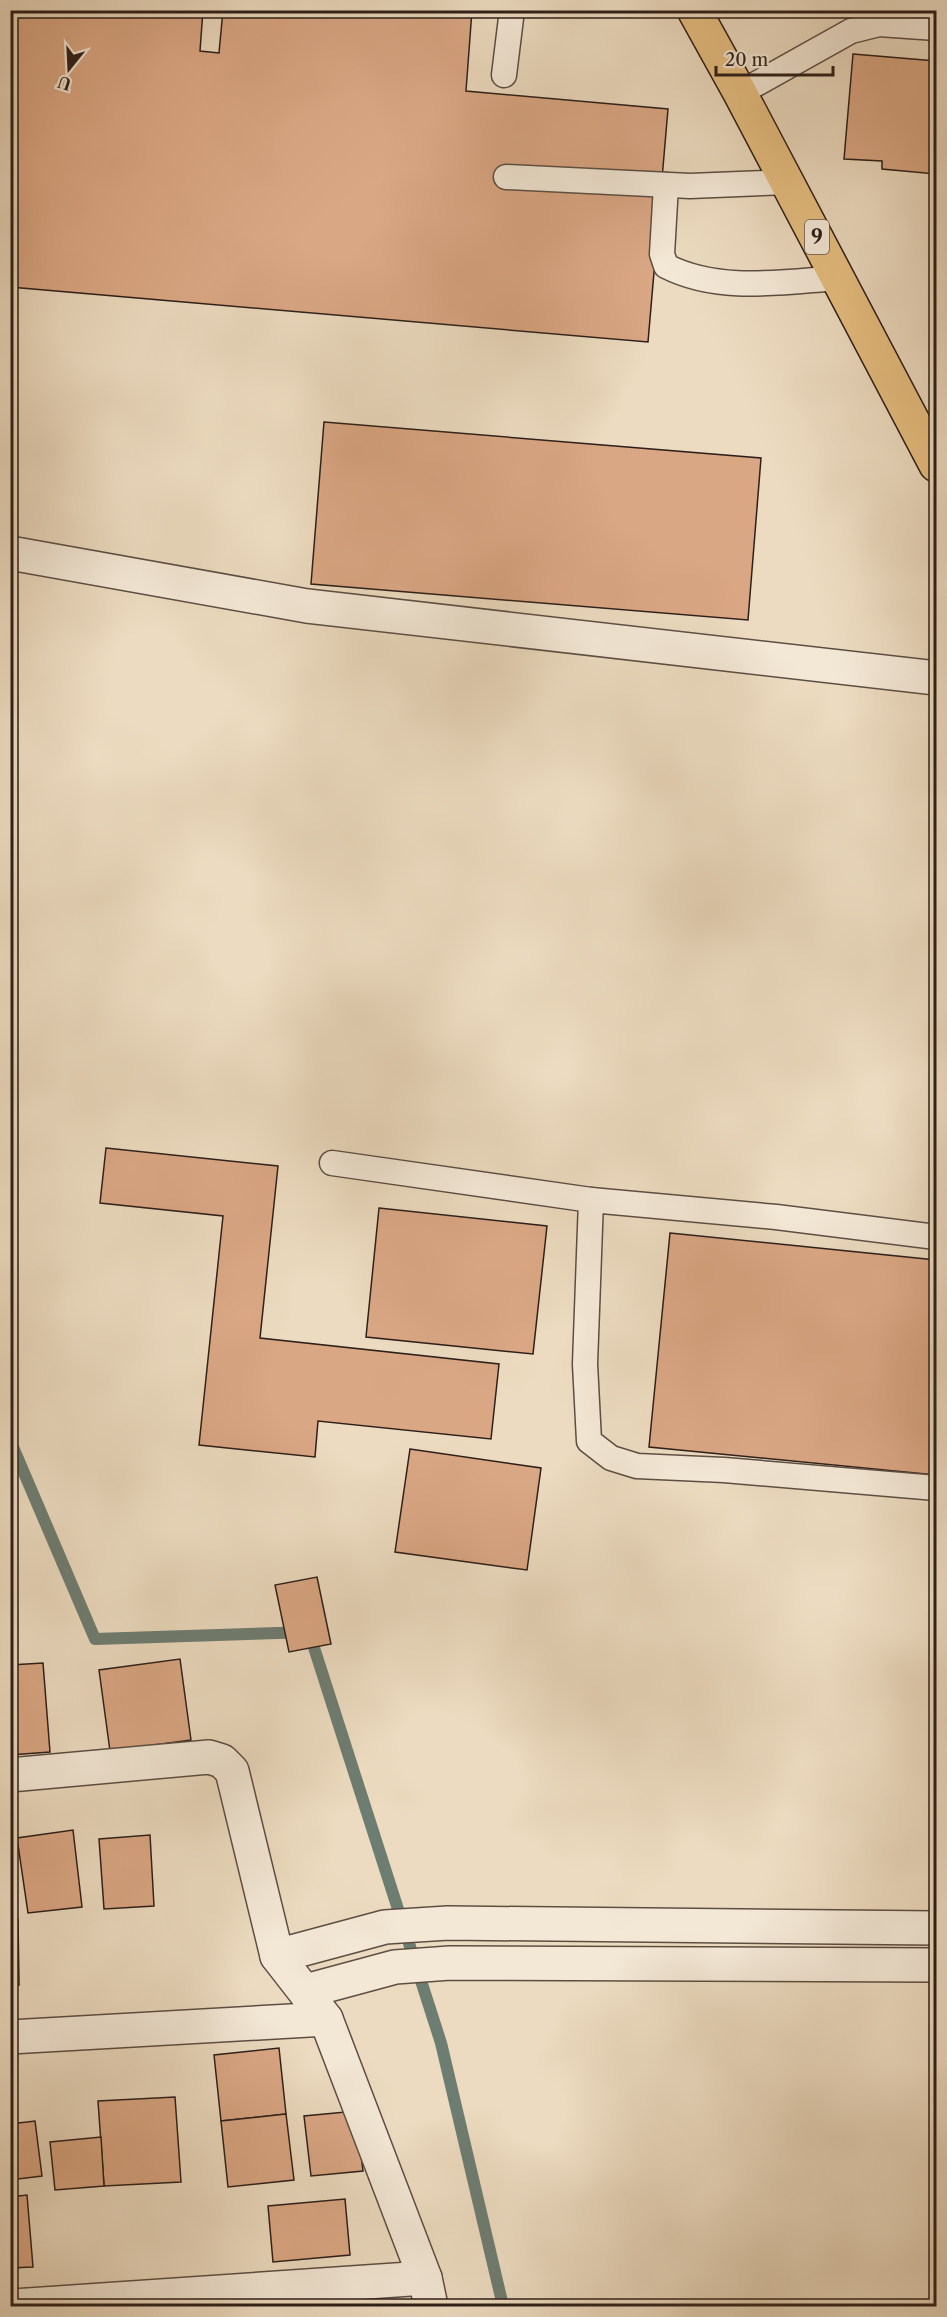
<svg xmlns="http://www.w3.org/2000/svg" width="947" height="2317" font-family="'Libre Caslon Text',serif">
	<rect width="100%" height="100%" fill="#ecdbc0"/>
	<filter id="stains"><feTurbulence type="fractalNoise" baseFrequency=".00333" numOctaves="4"/><feColorMatrix values="0 0 0 0 .2 0 0 0 0 .09 0 0 0 0 .02 0 0 0 .5 -.17"/></filter>
	<radialGradient id="worn" r=".72"><stop offset=".6" stop-color="#630" stop-opacity="0"/><stop offset="1" stop-color="#630" stop-opacity=".3"/></radialGradient>
	<g fill="none" stroke-linecap="round" stroke-linejoin="round">
		<path stroke="#6e7d72" stroke-width="12" d="M10,1440L95,1639L309,1632L441,2043L503,2306"/>
	</g>
	<g fill="#daa784" stroke="#2d1f19" stroke-width="1.5">
		<path d="M10,10H203L200,51L219,53L223,10H472L466,91L668,109L648,342L10,287Z"/>
		<path d="M924,10H936V17L924,16Z"/>
		<path d="M853,54L936,61V174L882,169V161L844,159Z"/>
		<path d="M324,422L761,458L748,620L311,584Z"/>
		<path d="M106,1148L278,1166L260,1338L499,1364L491,1439L318,1421L315,1457L199,1445L223,1216L100,1203Z"/>
		<path d="M379,1208L547,1226L533,1354L366,1337Z"/>
		<path d="M670,1233L936,1260V1475L649,1447Z"/>
		<path d="M410,1449L541,1468L527,1570L395,1552Z"/>
		<path d="M317,1577L331,1644L289,1652L275,1585Z"/>
		<path d="M180,1659L191,1740L110,1751L99,1670Z"/>
		<path d="M43,1663L50,1752L10,1755V1665Z"/>
		<path d="M73,1830L82,1907L28,1913L17,1838Z"/>
		<path d="M150,1835L154,1906L104,1909L99,1839Z"/>
		<path d="M10,1838H17L16,1908L10,1907Z"/>
		<path d="M10,1919H18L19,1985L10,1986Z"/>
		<path d="M279,2048L286,2114L221,2121L214,2055Z"/>
		<path d="M175,2097L181,2182L104,2186L98,2101Z"/>
		<path d="M356,2111L363,2171L311,2176L304,2116Z"/>
		<path d="M286,2114L294,2180L228,2187L221,2121Z"/>
		<path d="M35,2121L42,2176L10,2180V2124Z"/>
		<path d="M101,2137L104,2186L55,2190L50,2142Z"/>
		<path d="M27,2195L33,2267L10,2268V2197Z"/>
		<path d="M345,2199L350,2255L273,2262L268,2206Z"/>
	</g>
	<g fill="none" stroke-linecap="round" stroke-linejoin="round">
		<defs>
			<g id="service">
				<path d="M504,75L512,10"/>
				<path d="M740,93L851,31L879,24L936,28"/>
				<path d="M506,177L690,186L788,182"/>
				<path d="M666,185L662,254L666,266C719,293 781,282 838,278"/>
				<path d="M332,1163L591,1200"/>
				<path d="M936,1237L776,1217L591,1200L585,1364L589,1441L611,1458L637,1466L724,1470L936,1488"/>
			</g>
			<g id="minor">
				<path d="M10,553L307,606L936,678"/>
				<path d="M10,1775L209,1757L222,1761L232,1771L277,1956L326,2019L425,2278L431,2306"/>
				<path d="M277,1956L385,1927L448,1923L936,1928"/>
				<path d="M306,1991L395,1967L450,1963L936,1965"/>
				<path d="M10,2037L326,2019"/>
				<path d="M13,2306L425,2278"/>
			</g>
			<path id="trunk" d="M694,10L740,93L936,465"/>
		</defs>
		<use href="#service" stroke="#5d4e43" stroke-width="27"/>
		<use href="#minor" stroke="#5d4e43" stroke-width="36"/>
		<use href="#trunk" stroke="#2d1f19" stroke-width="36"/>
		<use href="#service" stroke="#f3e8d6" stroke-width="24"/>
		<use href="#minor" stroke="#f3e8d6" stroke-width="33"/>
		<use href="#trunk" stroke="#e6be80" stroke-width="33"/>
	</g>
	<g text-anchor="middle" dominant-baseline="central" stroke-width="4.5" stroke-linejoin="round" paint-order="stroke">
		<rect fill="#f3e8d6" stroke="#685b52" stroke-width="1.5" x="805" y="220" width="24" height="34" rx="4.5"/>
		<g font-size="20" font-weight="bold" fill="#2d1f19">
			<text x="817" y="237">9</text>
		</g>
	</g>
	<rect width="947" height="2317" fill="none" stroke="#ecdbc0" stroke-width="36"/>
	<rect x="12" y="12" width="923" height="2293" fill="none" stroke="#2d1f19" stroke-width="3"/>
	<rect x="18" y="18" width="911" height="2281" fill="none" stroke="#2d1f19" stroke-width="1.5"/>
	<g transform="translate(69 69) rotate(198)" stroke="#f3e8d6" stroke-width="4.5" paint-order="stroke">
	<path d="M0-4.5L10 22L0 15L-10 22Z" fill="#2d1f19"/>
	<text y="-9" font-size="16" font-weight="bold" text-anchor="middle" fill="#2d1f19">U</text>
	</g>
	<path d="M716 66v9h117v-9" fill="none" stroke="#2d1f19" stroke-width="3"/>
	<text x="725" y="66" font-size="18" fill="#2d1f19" stroke="#f3e8d6" stroke-width="4.5" paint-order="stroke">20 m</text>
	<rect width="100%" height="100%" filter="url(#stains)"/>
	<rect width="100%" height="100%" fill="url(#worn)"/>
</svg>
